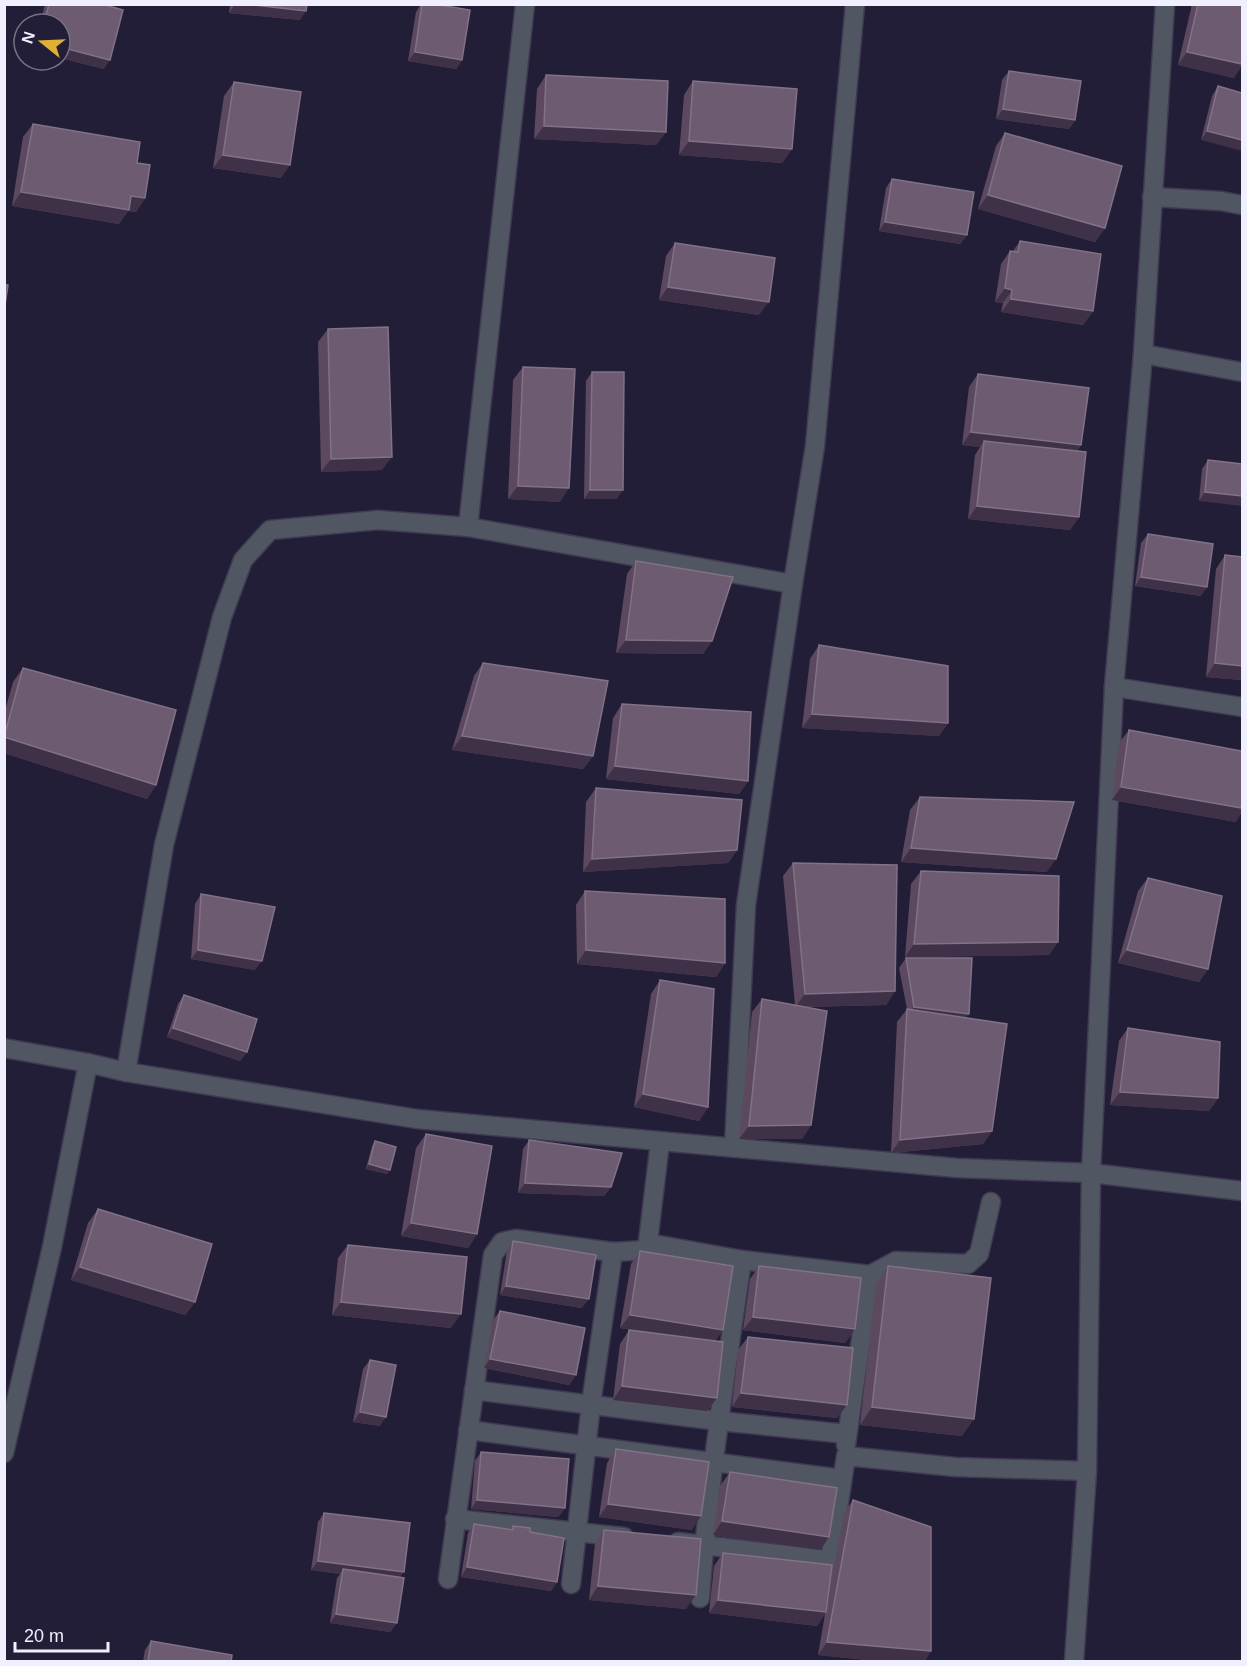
<svg xmlns="http://www.w3.org/2000/svg" width="1247" height="1666" font-family="Helvetica,sans-serif">
	<rect width="100%" height="100%" fill="#231e37"/>
	<g fill="none" stroke-linecap="round" stroke-linejoin="round">
		<defs>
			<g id="minor">
				<path d="M1165,4L1143,354L1114,687L1091,1173L1242,1191"/>
				<path d="M1152,197L1221,201L1242,205"/>
				<path d="M1143,354L1242,372"/>
				<path d="M468,527L525,4"/>
				<path d="M793,584L815,446L855,4"/>
				<path d="M1114,687L1242,707"/>
				<path d="M4,1048L88,1063L126,1072L417,1119L957,1168L1091,1173L1087,1471L1074,1662"/>
				<path d="M126,1072L164,845L222,617L243,560L270,530L378,520L468,527L793,584L746,905L734,1146"/>
				<path d="M647,1250L660,1142"/>
				<path d="M474,1390L719,1421L847,1434"/>
				<path d="M468,1430L842,1479"/>
				<path d="M846,1445L870,1275L896,1261L968,1264L979,1254L991,1202"/>
				<path d="M4,1453L52,1247L88,1063"/>
				<path d="M455,1519L624,1537"/>
				<path d="M678,1542L829,1560"/>
				<path d="M448,1579L493,1255L502,1242L516,1239L613,1252"/>
				<path d="M571,1584L591,1404L613,1252L647,1250L659,1245L742,1260L870,1275"/>
				<path d="M826,1588L846,1456L955,1467L1087,1471"/>
				<path d="M700,1598C708,1485 726,1372 742,1260"/>
			</g>
		</defs>
		<use href="#minor" stroke="#403b53" stroke-width="21"/>
		<use href="#minor" stroke="#505763" stroke-width="18"/>
	</g>
	<g fill="#5c4960">
		<path d="M45,4H102L104,69L60,58V24H40Z"/>
		<path d="M230,4H307L300,20L229,13Z"/>
		<path d="M421,4H434L462,60L456,69L408,61L416,12Z"/>
		<path d="M1192,4H1242L1234,78L1178,65Z"/>
		<path d="M1009,71L1075,120L1069,129L996,119L1002,80Z"/>
		<path d="M546,75L666,132L656,145L534,139L537,89Z"/>
		<path d="M693,81L792,149L782,163L679,155L684,95Z"/>
		<path d="M234,82L281,178L213,168L224,96Z"/>
		<path d="M1218,86L1242,93L1201,140L1212,96Z"/>
		<path d="M33,124L137,163L145,198L136,212L128,211L119,224L12,206L23,137Z"/>
		<path d="M1005,133L1105,228L1095,242L978,209L996,146Z"/>
		<path d="M892,179L967,235L960,244L879,231L886,188Z"/>
		<path d="M1020,241L1093,311L1083,325L1001,312L1003,303L995,302L1001,264L1010,251H1013Z"/>
		<path d="M675,243L759,315L659,300L666,256Z"/>
		<path d="M328,329L382,470L321,472L318,342Z"/>
		<path d="M523,367L560,502L508,499L513,380Z"/>
		<path d="M592,372L617,499H584L586,381Z"/>
		<path d="M978,374L1081,445L1077,451L1079,517L1070,530L968,519L975,455L980,447L962,445L969,387Z"/>
		<path d="M1208,460L1242,464L1199,501L1202,469Z"/>
		<path d="M1148,534L1201,596L1135,586L1141,543Z"/>
		<path d="M1225,555L1242,557V680L1206,677L1216,569Z"/>
		<path d="M636,561L712,641L703,654L616,653L627,574Z"/>
		<path d="M819,645L948,723L939,736L802,728L810,659Z"/>
		<path d="M483,663L593,756L583,769L452,750L474,676Z"/>
		<path d="M23,668L156,785L147,799L4,753V714L13,682Z"/>
		<path d="M622,704L748,781L739,794L606,779L613,718Z"/>
		<path d="M1129,730L1236,822L1112,800L1119,743Z"/>
		<path d="M596,788L737,850L728,863L583,872L586,802Z"/>
		<path d="M920,797L1047,872L901,862L910,810Z"/>
		<path d="M793,863L895,991L886,1005L806,1007L811,1125L802,1139H739L752,1012L762,999L795,1005L783,876Z"/>
		<path d="M921,871L1058,942L1049,955L905,957L911,884Z"/>
		<path d="M1148,878L1208,969L1199,982L1118,963L1138,891Z"/>
		<path d="M585,891L725,963L716,977L577,964L576,905Z"/>
		<path d="M201,894L255,970L191,959L195,904Z"/>
		<path d="M906,958L966,1018L992,1131L983,1144L891,1153L897,1022L907,1009L899,968Z"/>
		<path d="M660,980L708,1107L699,1121L634,1107L651,994Z"/>
		<path d="M184,995L247,1052L240,1061L167,1037L178,1004Z"/>
		<path d="M1128,1028L1218,1098L1209,1111L1110,1105L1119,1041Z"/>
		<path d="M426,1134L477,1234L468,1248L401,1236L416,1148Z"/>
		<path d="M529,1140L611,1187L604,1196L518,1193L523,1149Z"/>
		<path d="M375,1141L387,1174L366,1169L372,1146Z"/>
		<path d="M98,1209L195,1302L185,1315L71,1280L88,1223Z"/>
		<path d="M513,1241L582,1308L500,1295L507,1250Z"/>
		<path d="M348,1245L451,1328L332,1315L338,1258Z"/>
		<path d="M640,1251L723,1330L715,1341L717,1398L707,1411L613,1400L620,1344L629,1330L648,1333L620,1328L631,1264Z"/>
		<path d="M759,1266L855,1329L845,1343L743,1330L750,1279Z"/>
		<path d="M888,1266L962,1436L860,1425L876,1284Z"/>
		<path d="M500,1311L576,1375L569,1385L484,1368L493,1320Z"/>
		<path d="M748,1337L837,1418L732,1407L738,1350Z"/>
		<path d="M370,1360L380,1426L353,1422L363,1369Z"/>
		<path d="M616,1449L692,1530L599,1517L607,1463Z"/>
		<path d="M481,1452L565,1508L558,1517L471,1509L475,1461Z"/>
		<path d="M730,1472L829,1537L820,1550L713,1535L720,1486Z"/>
		<path d="M853,1500L931,1651L924,1662H887L818,1655L825,1614L817,1626L709,1613L714,1566L723,1553L828,1600L844,1513Z"/>
		<path d="M324,1513L400,1578L397,1623L390,1632L330,1623L337,1578L340,1574L311,1570L318,1522Z"/>
		<path d="M474,1524L511,1529L513,1526L530,1532L557,1582L551,1591L461,1577L468,1533Z"/>
		<path d="M604,1530L686,1609L589,1600L595,1543Z"/>
		<path d="M151,1641L231,1662H143L145,1650Z"/>
	</g>
	<g fill="#3f3148">
		<path d="M235,4H245L306,11L300,20L229,13Z"/>
		<path d="M60,47L110,60L104,69L60,58Z"/>
		<path d="M415,52L462,60L456,69L408,61Z"/>
		<path d="M1187,52L1242,64V66L1234,78L1178,65Z"/>
		<path d="M1003,109L1075,120L1069,129L996,119Z"/>
		<path d="M544,126L666,132L656,145L534,139Z"/>
		<path d="M1207,131L1242,140V151L1201,140Z"/>
		<path d="M689,141L792,149L782,163L679,155Z"/>
		<path d="M223,155L290,165L281,178L213,168Z"/>
		<path d="M21,192L131,196L145,198L136,212L128,211L119,224L12,206Z"/>
		<path d="M988,195L1105,228L1095,242L978,209Z"/>
		<path d="M885,222L967,235L960,244L879,231Z"/>
		<path d="M668,287L769,302L759,315L659,300Z"/>
		<path d="M1005,288L1012,290L1003,303L995,302Z"/>
		<path d="M1011,299L1093,311L1083,325L1001,312Z"/>
		<path d="M971,432L1081,445L1072,459L984,441L980,447L962,445Z"/>
		<path d="M392,457L382,470L321,472L331,459Z"/>
		<path d="M518,486L569,488L560,502L508,499Z"/>
		<path d="M590,490H623L617,499H584Z"/>
		<path d="M1205,492L1242,496V506L1199,501Z"/>
		<path d="M977,506L1079,517L1070,530L968,519Z"/>
		<path d="M1141,577L1207,587L1201,596L1135,586Z"/>
		<path d="M626,640L712,641L703,654L616,653Z"/>
		<path d="M1215,663L1242,666V680L1206,677Z"/>
		<path d="M812,714L948,723L939,736L802,728Z"/>
		<path d="M462,736L593,756L583,769L452,750Z"/>
		<path d="M4,737L156,785L147,799L4,753Z"/>
		<path d="M615,766L748,781L739,794L606,779Z"/>
		<path d="M1121,787L1242,808V812L1236,822L1112,800Z"/>
		<path d="M911,848L1056,859L1047,872L901,862Z"/>
		<path d="M737,850L728,863L583,872L592,859Z"/>
		<path d="M1058,942L1049,955L905,957L914,944Z"/>
		<path d="M198,950L262,961L255,970L191,959Z"/>
		<path d="M586,950L725,963L716,977L577,964Z"/>
		<path d="M1127,950L1208,969L1199,982L1118,963Z"/>
		<path d="M895,991L886,1005L795,1007L805,994Z"/>
		<path d="M914,1007L969,1014L962,1023L908,1016Z"/>
		<path d="M173,1028L247,1052L240,1061L167,1037Z"/>
		<path d="M1120,1092L1218,1098L1209,1111L1110,1105Z"/>
		<path d="M643,1094L708,1107L699,1121L634,1107Z"/>
		<path d="M811,1125L802,1139H739L749,1126Z"/>
		<path d="M992,1131L983,1144L891,1153L900,1140Z"/>
		<path d="M369,1164L390,1170L387,1174L366,1169Z"/>
		<path d="M525,1183L611,1187L604,1196L518,1193Z"/>
		<path d="M411,1223L477,1234L468,1248L401,1236Z"/>
		<path d="M80,1267L195,1302L185,1315L71,1280Z"/>
		<path d="M506,1286L589,1299L582,1308L500,1295Z"/>
		<path d="M341,1302L461,1314L451,1328L332,1315Z"/>
		<path d="M630,1315L723,1330L714,1343L620,1328Z"/>
		<path d="M753,1317L855,1329L845,1343L743,1330Z"/>
		<path d="M490,1359L576,1375L569,1385L484,1368Z"/>
		<path d="M622,1386L717,1398L707,1411L613,1400Z"/>
		<path d="M741,1393L847,1405L837,1418L732,1407Z"/>
		<path d="M872,1407L974,1419L962,1436L860,1425Z"/>
		<path d="M360,1412L386,1417L380,1426L353,1422Z"/>
		<path d="M477,1500L565,1508L558,1517L471,1509Z"/>
		<path d="M608,1504L701,1516L692,1530L599,1517Z"/>
		<path d="M722,1521L829,1537L820,1550L713,1535Z"/>
		<path d="M318,1561L404,1572L397,1581L343,1569L340,1574L311,1570Z"/>
		<path d="M467,1567L557,1582L551,1591L461,1577Z"/>
		<path d="M598,1586L696,1595L686,1609L589,1600Z"/>
		<path d="M718,1600L826,1612L817,1626L709,1613Z"/>
		<path d="M336,1614L397,1623L390,1632L330,1623Z"/>
		<path d="M827,1642L931,1651L924,1662H887L818,1655Z"/>
	</g>
	<g fill="#6c5b71" stroke="#817287" stroke-width="1.5">
		<path d="M49,4H102L123,10L110,60L60,47V24H44Z"/>
		<path d="M245,4H307L306,11Z"/>
		<path d="M422,4H434L470,10L462,60L415,52Z"/>
		<path d="M1198,4H1242V64L1187,52Z"/>
		<path d="M1009,71L1081,81L1075,120L1003,109Z"/>
		<path d="M546,75L668,81L666,132L544,126Z"/>
		<path d="M693,81L797,89L792,149L689,141Z"/>
		<path d="M234,82L301,92L290,165L223,155Z"/>
		<path d="M1218,86L1242,93V140L1207,131Z"/>
		<path d="M33,124L140,142L137,163L150,165L145,198L131,196L129,210L21,192Z"/>
		<path d="M1005,133L1122,166L1105,228L988,195Z"/>
		<path d="M892,179L974,192L967,235L885,222Z"/>
		<path d="M1020,241L1101,254L1093,311L1011,299L1012,290L1005,288L1010,251L1018,252Z"/>
		<path d="M675,243L775,258L769,302L668,287Z"/>
		<path d="M4,284L8,285L4,312Z"/>
		<path d="M388,327L392,457L331,459L328,329Z"/>
		<path d="M523,367L575,369L569,488L518,486Z"/>
		<path d="M592,372H624L623,490H590Z"/>
		<path d="M978,374L1089,388L1081,445L971,432Z"/>
		<path d="M984,441L1086,452L1079,517L977,506Z"/>
		<path d="M1208,460L1242,464V496L1205,492Z"/>
		<path d="M1148,534L1213,544L1207,587L1141,577Z"/>
		<path d="M1225,555L1242,557V666L1215,663Z"/>
		<path d="M636,561L733,577L712,641L626,640Z"/>
		<path d="M819,645L948,666V723L812,714Z"/>
		<path d="M483,663L608,681L593,756L462,736Z"/>
		<path d="M23,668L176,710L156,785L4,737Z"/>
		<path d="M622,704L751,712L748,781L615,766Z"/>
		<path d="M1129,730L1242,751V808L1121,787Z"/>
		<path d="M596,788L742,800L737,850L592,859Z"/>
		<path d="M920,797L1074,802L1056,859L911,848Z"/>
		<path d="M793,863L897,865L895,991L805,994Z"/>
		<path d="M921,871L1059,876L1058,942L914,944Z"/>
		<path d="M1148,878L1222,896L1208,969L1127,950Z"/>
		<path d="M585,891L725,899V963L586,950Z"/>
		<path d="M201,894L275,907L262,961L198,950Z"/>
		<path d="M906,958H972L969,1014L914,1007Z"/>
		<path d="M660,980L714,989L708,1107L643,1094Z"/>
		<path d="M184,995L257,1019L247,1052L173,1028Z"/>
		<path d="M762,999L827,1011L811,1125L749,1126Z"/>
		<path d="M907,1009L1007,1024L992,1131L900,1140Z"/>
		<path d="M1128,1028L1220,1042L1218,1098L1120,1092Z"/>
		<path d="M426,1134L492,1146L477,1234L411,1223Z"/>
		<path d="M529,1140L622,1153L611,1187L525,1183Z"/>
		<path d="M375,1141L396,1147L390,1170L369,1164Z"/>
		<path d="M98,1209L212,1244L195,1302L80,1267Z"/>
		<path d="M513,1241L596,1255L589,1299L506,1286Z"/>
		<path d="M348,1245L467,1257L461,1314L341,1302Z"/>
		<path d="M640,1251L733,1266L723,1330L630,1315Z"/>
		<path d="M759,1266L861,1278L855,1329L753,1317Z"/>
		<path d="M888,1266L991,1278L974,1419L872,1407Z"/>
		<path d="M500,1311L585,1328L576,1375L490,1359Z"/>
		<path d="M629,1330L723,1342L717,1398L622,1386Z"/>
		<path d="M748,1337L853,1348L847,1405L741,1393Z"/>
		<path d="M370,1360L396,1365L386,1417L360,1412Z"/>
		<path d="M616,1449L709,1462L701,1516L608,1504Z"/>
		<path d="M481,1452L569,1459L565,1508L477,1500Z"/>
		<path d="M730,1472L837,1488L829,1537L722,1521Z"/>
		<path d="M853,1500L931,1527V1651L827,1642Z"/>
		<path d="M324,1513L410,1523L404,1572L318,1561Z"/>
		<path d="M474,1524L513,1530V1526L530,1528V1532L564,1538L557,1582L467,1567Z"/>
		<path d="M604,1530L701,1539L696,1595L598,1586Z"/>
		<path d="M723,1553L832,1565L826,1612L718,1600Z"/>
		<path d="M343,1569L404,1578L397,1623L336,1614Z"/>
		<path d="M151,1641L232,1655L231,1662H148Z"/>
	</g>
	<rect width="1247" height="1666" fill="none" stroke="#f0effd" stroke-width="12"/>
	<g transform="translate(42 42) rotate(288)"><circle r="28" fill="#231e37" stroke="#757286" stroke-width="1.5"/>
	<path d="M0-4.5L10 22L0 15L-10 22Z" fill="#e1af34"/>
	<text y="-9" font-size="16" font-weight="bold" text-anchor="middle" fill="#f0effd">N</text>
	</g>
	<path d="M15 1642v9h93v-9" fill="none" stroke="#f0effd" stroke-width="3"/>
	<text x="24" y="1642" font-size="18" fill="#f0effd" stroke="#231e37" stroke-width="4.5" paint-order="stroke">20 m</text>
</svg>
